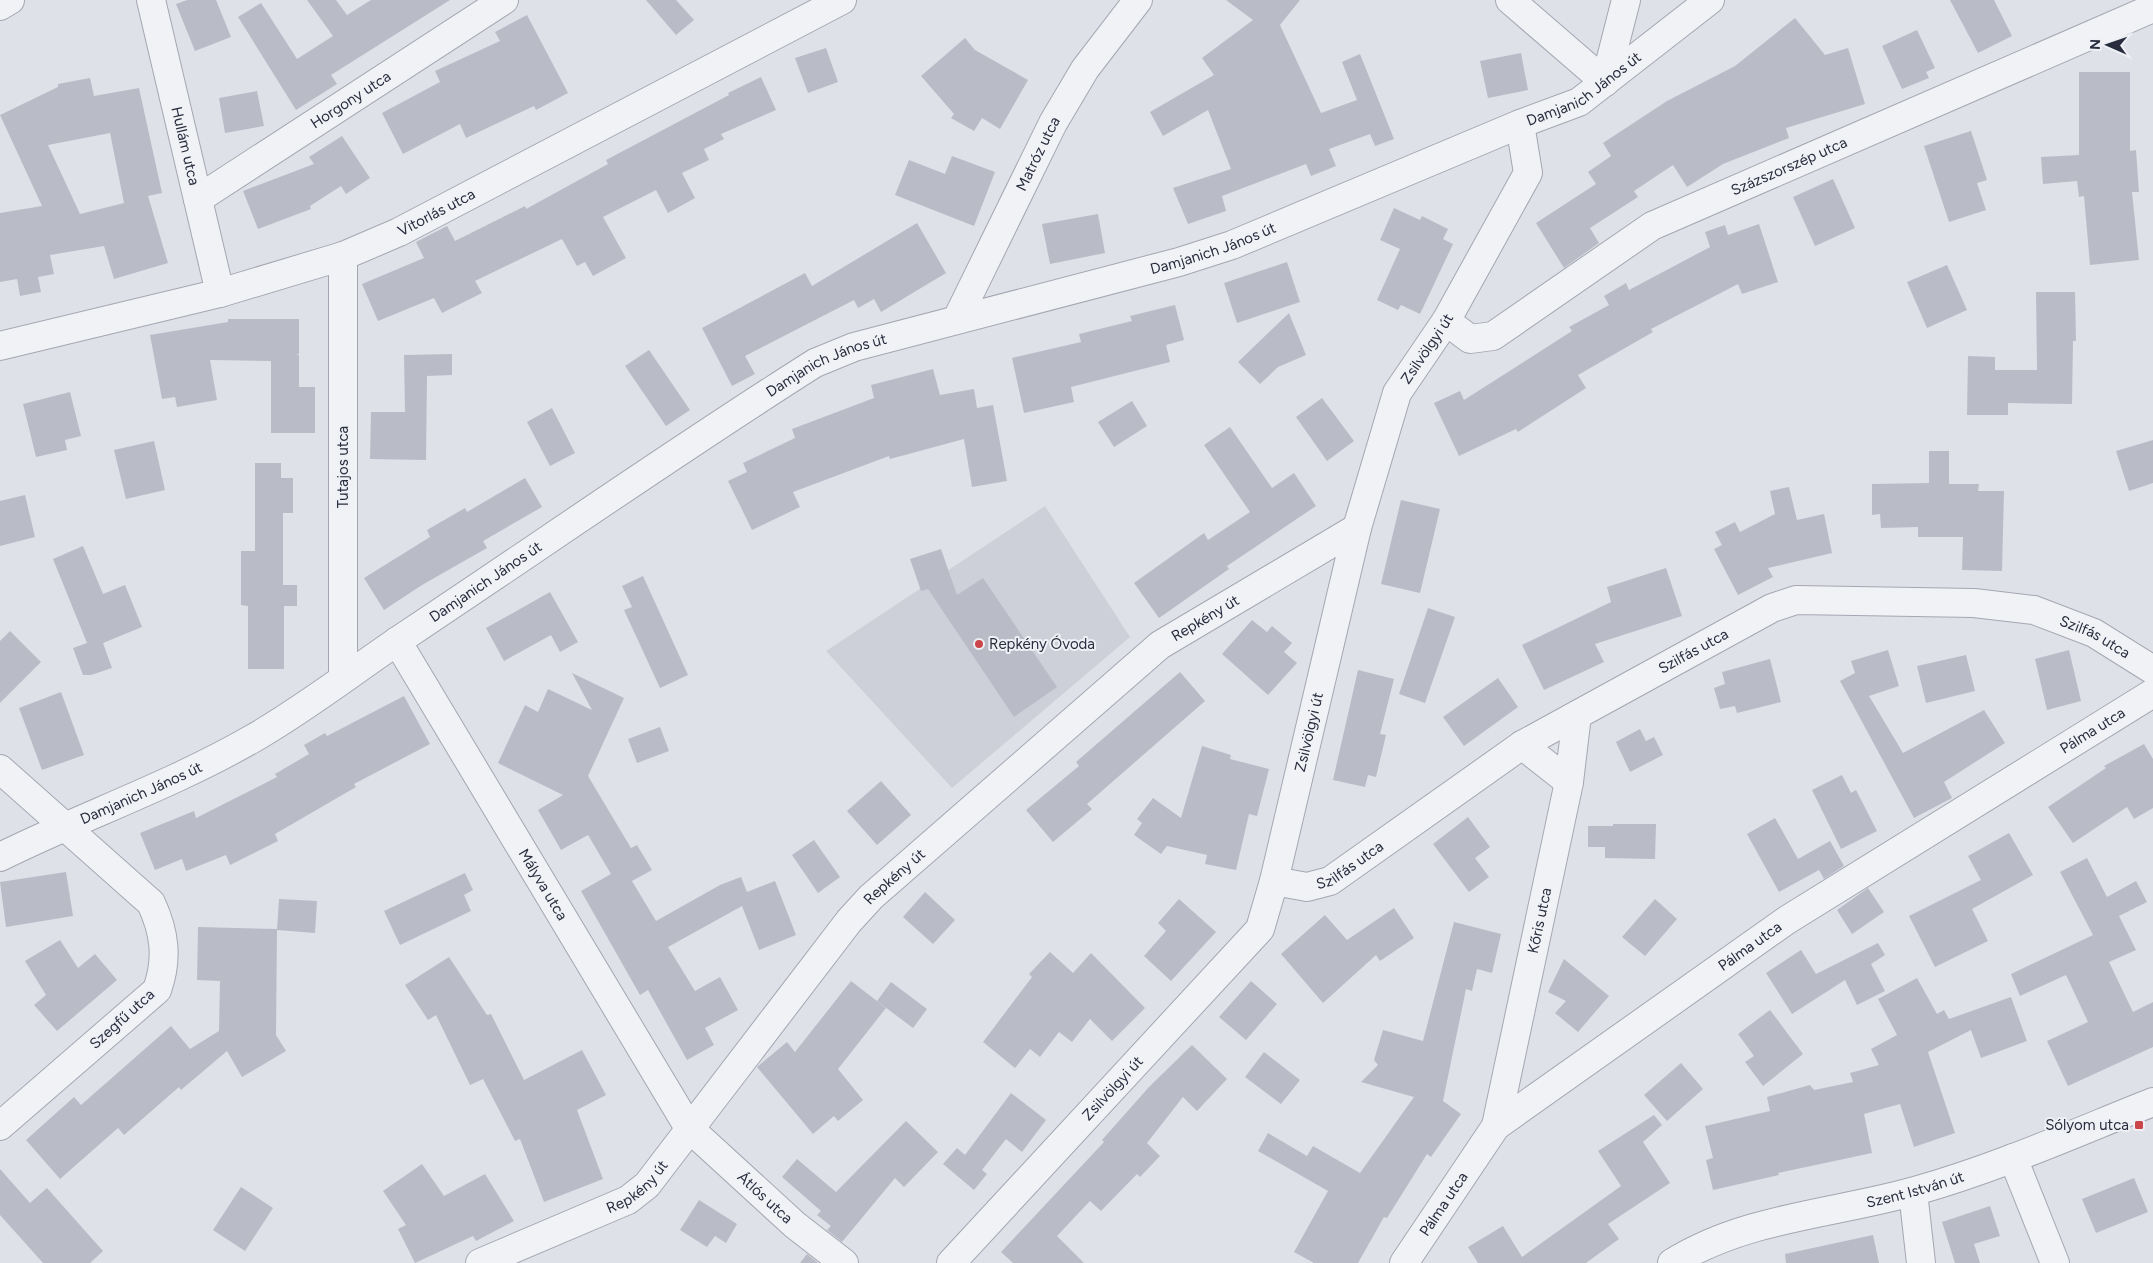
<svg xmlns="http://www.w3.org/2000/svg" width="2153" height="1263" font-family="Figtree,sans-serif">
	<rect width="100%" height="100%" fill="#dfe1e8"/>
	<path fill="#cdd0d9" d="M1045,506L1130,637L952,788L826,651Z"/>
	<g fill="#b9bcc7" fill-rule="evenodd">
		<path d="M187,0H216L231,37L195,51L176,4Z"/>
		<path d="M307,0H336L347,15L371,0H450L331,75L337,84L296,110L238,17L261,3L297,59L333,36Z"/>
		<path d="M646,0H676L694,20L676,35Z"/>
		<path d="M1226,0H1300L1280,25L1321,113L1357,100L1342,62L1360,54L1394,139L1375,146L1370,134L1329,149L1336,166L1311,176L1306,164L1222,196L1226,211L1188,224L1173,188L1231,169L1208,110L1163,136L1150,112L1214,75L1202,58L1253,20Z"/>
		<path d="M1950,0H1994L2012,36L1978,53Z"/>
		<path d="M527,15L568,93L536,110L534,106L466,138L460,124L403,154L382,113L440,82L435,71L500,41L495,32Z"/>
		<path d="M1795,18L1825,55L1848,48L1865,104L1786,128L1789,138L1723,164L1687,187L1673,165L1634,191L1638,197L1590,228L1599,243L1564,268L1536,223L1596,184L1588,172L1611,156L1603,143L1667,101L1735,66Z"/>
		<path d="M1917,30L1935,68L1926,72L1929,78L1902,89L1882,46Z"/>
		<path d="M965,38L975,50L1028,80L1000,129L982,118L974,131L951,118L954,114L921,76Z"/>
		<path d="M826,48L838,82L808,93L795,58Z"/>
		<path d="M1521,53L1528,90L1488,98L1480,61Z"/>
		<path d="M2079,72H2130V151L2136,150L2139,192H2132L2139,260L2090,265L2084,196L2079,197L2077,181L2043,184L2041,157L2079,155Z"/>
		<path d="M761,77L776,110L721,134L724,139L704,149L709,160L682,173L695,198L668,213L656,190L603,217L626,258L593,276L585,262L577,266L562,239L475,281L482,293L442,313L434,298L378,321L362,284L424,258L416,242L447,226L455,241L525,206L526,209L608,164L606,160L729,95L728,93Z"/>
		<path d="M90,78L94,96L139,88L162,193L148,196L168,263L114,279L104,246L50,255L54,274L38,277L41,292L20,296L17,279L0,282V213L42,206L0,115L58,87V84ZM110,133L124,203L80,214L48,145Z"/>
		<path d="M257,91L264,126L225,133L219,98Z"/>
		<path d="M1971,131L1987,180L1977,183L1986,210L1949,222L1924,146Z"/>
		<path d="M342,136L370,178L346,194L341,186L310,206L311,209L258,229L243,191L314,164L309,157Z"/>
		<path d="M952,156L995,172L974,226L895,195L909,160L945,174Z"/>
		<path d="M1833,179L1855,228L1815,246L1793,197Z"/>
		<path d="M1394,208L1420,220L1422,216L1448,229L1443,239L1453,244L1420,314L1401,305L1398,310L1377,300L1400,249L1380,240Z"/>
		<path d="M1098,214L1105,253L1050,264L1042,224Z"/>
		<path d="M917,223L946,273L881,312L874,299L858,308L854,300L745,356L755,374L732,386L702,328L805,273L812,286Z"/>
		<path d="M1759,224L1778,282L1742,294L1738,284L1651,329L1653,332L1578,375L1586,388L1518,432L1516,429L1459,456L1434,403L1460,391L1464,400L1572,331L1569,327L1609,305L1604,296L1626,283L1629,290L1710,247L1705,232L1725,225L1728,235Z"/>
		<path d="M1287,262L1300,302L1237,323L1224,283Z"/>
		<path d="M1947,265L1967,310L1927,328L1907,282Z"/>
		<path d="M2036,292H2075L2076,341H2073L2072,404L2008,403V415H1967L1968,356L1995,357V370H2037Z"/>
		<path d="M1175,305L1184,340L1166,345L1170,362L1071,387L1074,402L1024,413L1012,358L1081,342L1079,334L1132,321L1130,316Z"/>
		<path d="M1289,313L1306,355L1278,367L1260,384L1238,362Z"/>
		<path d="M228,319H299V354L296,355H299V387H315V433H271V361L210,360L217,400L177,407L175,397L162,399L150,335L228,322Z"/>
		<path d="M649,350L690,410L666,426L625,366Z"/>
		<path d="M452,354V375L427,376L426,460L370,459L371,412H405L404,355Z"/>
		<path d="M933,369L940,395L974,389L977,408L993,405L1007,481L972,487L964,439L890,459L889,456L793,492L800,507L752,530L728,481L747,472L743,463L795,438L792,429L874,398L871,385Z"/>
		<path d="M70,392L81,436L65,440L67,450L36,457L23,404Z"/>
		<path d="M1322,398L1354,441L1327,461L1296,417Z"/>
		<path d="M1132,401L1147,426L1114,447L1098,422Z"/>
		<path d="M552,408L575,453L550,466L527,422Z"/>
		<path d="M1230,427L1272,488L1294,473L1316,506L1227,566L1229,569L1159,618L1134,583L1204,533L1208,540L1250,512L1204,445Z"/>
		<path d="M2153,440V483L2129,491L2116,451Z"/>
		<path d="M154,441L165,490L126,499L114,450Z"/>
		<path d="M1929,451H1949V484H1979L1978,491H2004L2002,571L1962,570L1963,537H1918V527L1881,528L1880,514L1872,515V484L1929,483Z"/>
		<path d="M255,463H281V478H293V513H283V585H297V606H284V669H248V606L241,605V551H255Z"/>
		<path d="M525,478L542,507L483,541L487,548L422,585L384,610L364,578L430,537L427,530L465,508L467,512Z"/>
		<path d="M1789,487L1797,520L1824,514L1832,553L1768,568L1773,577L1738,595L1714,549L1722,545L1715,532L1735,522L1740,532L1775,514L1770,491Z"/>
		<path d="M25,495L35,537L0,546V501Z"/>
		<path d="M1401,500L1440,509L1420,593L1381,584Z"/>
		<path d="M83,546L103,594L125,585L142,627L103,643L112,668L91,675H83L73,648L87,643L53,559Z"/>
		<path d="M941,549L957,595L983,578L1057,687L1014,717L928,589L921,591L910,559Z"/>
		<path d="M1666,568L1682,616L1595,644L1604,662L1544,690L1522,645L1611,602L1607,587Z"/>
		<path d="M643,576L688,675L660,688L624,610L632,607L622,586Z"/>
		<path d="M550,592L578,642L560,652L551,635L504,661L486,628Z"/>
		<path d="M1428,608L1455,617L1425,703L1399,694Z"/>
		<path d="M1252,620L1267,632L1272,626L1292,643L1284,652L1297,663L1268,695L1222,654Z"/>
		<path d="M10,631L41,662L0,703V641Z"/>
		<path d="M1888,650L1899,686L1869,696L1903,753L1984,710L2005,743L1944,782L1952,798L1914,818L1840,681L1855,673L1851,661Z"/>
		<path d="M2069,650L2081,701L2047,710L2035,659Z"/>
		<path d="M1966,655L1975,691L1926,703L1917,666Z"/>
		<path d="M1770,659L1781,702L1737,713L1735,706L1720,709L1714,688L1725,684L1722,672Z"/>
		<path d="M1358,670L1394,679L1380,734L1386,735L1376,777L1368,775L1365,787L1333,780Z"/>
		<path d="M1180,672L1205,701L1087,804L1092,809L1053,842L1026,810L1079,766L1076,762Z"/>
		<path d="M572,673L624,698L588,776L631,848L637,845L652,870L632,881L656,921L720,885L741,877L747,892L775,881L796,935L759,950L742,906L668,947L695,991L720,977L738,1010L705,1028L714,1045L687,1060L648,990L640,995L581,891L611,874L588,835L561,850L538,810L563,795L498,763L525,705L538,712L548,689L592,710Z"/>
		<path d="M1498,678L1518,707L1464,746L1443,717Z"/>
		<path d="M61,692L84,755L42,770L19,708Z"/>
		<path d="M404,696L430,744L354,784L356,787L275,834L278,841L230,865L226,855L186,871L182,859L155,870L140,833L194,811L196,818L277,777L275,774L309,754L304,745L325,733L327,736Z"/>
		<path d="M660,727L669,751L637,763L628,739Z"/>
		<path d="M1640,729L1646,741L1654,737L1663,755L1630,772L1616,742Z"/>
		<path d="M2144,744L2153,759V808L2134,819L2127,807L2073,843L2048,807L2106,768L2104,766Z"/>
		<path d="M1202,746L1231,755L1230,759L1269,769L1257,816L1249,814L1236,870L1205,864L1207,855L1167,846L1161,854L1134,835L1142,823L1137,819L1153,798L1181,818Z"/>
		<path d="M1842,775L1851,793L1856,790L1877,831L1841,849L1812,790Z"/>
		<path d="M881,781L911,815L877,845L847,811Z"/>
		<path d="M1468,817L1490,847L1475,858L1489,877L1469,892L1433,844Z"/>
		<path d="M1775,818L1798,859L1830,841L1844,866L1824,879L1819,870L1779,892L1747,834Z"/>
		<path d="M1613,824H1656L1655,859L1605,858V847H1588V826H1613Z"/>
		<path d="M2009,833L2033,875L1972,909L1988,941L1935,967L1909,916L1981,880L1968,856Z"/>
		<path d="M814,840L840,877L818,893L792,855Z"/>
		<path d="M2087,858L2107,897L2136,881L2147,902L2119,916L2136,950L2109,962L2133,1012L2153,1002V1047L2068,1086L2047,1041L2088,1022L2066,975L2020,996L2011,974L2093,935L2060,872Z"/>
		<path d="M66,872L73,916L6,927L0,882Z"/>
		<path d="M465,873L473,890L464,895L471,911L400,945L384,911Z"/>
		<path d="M1868,888L1884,912L1852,934L1837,910Z"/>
		<path d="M925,892L955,920L933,944L903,917Z"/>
		<path d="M279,899L317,901L315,933L277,930L276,1035L286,1051L242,1077L227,1051L181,1090L179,1087L124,1135L118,1128L60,1179L26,1140L74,1097L81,1105L171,1026L190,1049L219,1031L220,981L197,980L198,927L277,929Z"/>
		<path d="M1179,899L1216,932L1171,981L1144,956L1166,931L1158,923Z"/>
		<path d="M1655,899L1677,919L1645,956L1622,937Z"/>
		<path d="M1394,908L1414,938L1380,961L1376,955L1323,1003L1281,954L1325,915L1347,940Z"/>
		<path d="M1454,922L1501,934L1492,973L1477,969L1472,991L1466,989L1443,1101L1461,1114L1431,1157L1427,1154L1387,1218L1384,1217L1358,1263H1314L1294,1252L1328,1191L1258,1151L1268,1133L1307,1156L1313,1146L1360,1173L1414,1097L1361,1082L1378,1065L1374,1060L1383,1030L1423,1041Z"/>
		<path d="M60,940L78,968L95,954L117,980L57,1031L34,1005L46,995L25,961Z"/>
		<path d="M1878,943L1885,955L1871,964L1885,991L1857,1005L1845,980L1792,1014L1766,973L1801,950L1816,974Z"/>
		<path d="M1050,952L1073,973L1091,953L1145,1008L1112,1041L1090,1019L1072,1042L1059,1032L1040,1057L1030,1049L1015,1068L983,1042L1032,977L1029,974Z"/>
		<path d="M449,957L487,1015L491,1014L524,1080L582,1050L606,1095L577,1110L603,1179L544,1202L520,1139L515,1141L483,1079L470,1085L436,1015L428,1020L405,985Z"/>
		<path d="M1564,959L1609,996L1578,1032L1555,1013L1566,1001L1548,992Z"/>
		<path d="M1917,978L1937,1014L1944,1010L1949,1019L2011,997L2027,1041L1981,1058L1971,1030L1928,1052L1955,1133L1914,1147L1900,1104L1864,1114L1872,1153L1778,1173L1779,1175L1713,1190L1706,1160L1713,1158L1705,1126L1770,1111L1767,1097L1810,1085L1814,1090L1853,1082L1850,1073L1879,1065L1871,1049L1897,1035L1878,999Z"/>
		<path d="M851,981L886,1008L838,1069L863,1100L838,1121L834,1116L813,1134L757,1067L787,1042L795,1052Z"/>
		<path d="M1251,981L1277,1004L1246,1040L1219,1017Z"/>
		<path d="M891,982L927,1009L913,1028L877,1001Z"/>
		<path d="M1770,1010L1803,1054L1763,1086L1745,1062L1754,1056L1738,1034Z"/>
		<path d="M1192,1045L1227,1079L1197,1111L1183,1097L1147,1143L1160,1156L1140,1177L1137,1174L1101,1211L1090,1201L1057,1236L1084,1263H1013L1001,1252L1104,1142L1102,1140L1149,1087Z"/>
		<path d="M1264,1052L1300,1080L1281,1104L1245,1077Z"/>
		<path d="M1681,1063L1703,1089L1667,1121L1644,1095Z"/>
		<path d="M1011,1093L1046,1120L1022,1152L1006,1139L982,1170L987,1174L974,1190L943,1164L957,1148L965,1155Z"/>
		<path d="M1654,1115L1662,1125L1643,1142L1670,1183L1608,1224L1619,1239L1586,1263H1478L1468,1247L1503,1226L1522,1257L1621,1186L1598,1151Z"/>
		<path d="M906,1121L938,1152L904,1187L895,1178L842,1242L827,1230L831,1226L817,1215L821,1211L782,1177L797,1159L836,1192Z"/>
		<path d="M422,1164L444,1196L485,1174L514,1221L476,1241L473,1236L415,1263L398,1229L406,1225L383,1191Z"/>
		<path d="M0,1169L30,1203L47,1188L103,1251L90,1263H43L0,1215Z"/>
		<path d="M2134,1178L2148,1212L2096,1233L2082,1199Z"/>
		<path d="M241,1187L273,1208L245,1251L213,1230Z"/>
		<path d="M699,1200L737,1224L726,1243L715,1236L707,1247L680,1230Z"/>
		<path d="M1990,1206L2000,1236L1974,1244L1980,1263H1955L1942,1222Z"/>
		<path d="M1873,1235L1879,1263H1786L1785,1254Z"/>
		<path d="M807,1254L818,1263H800Z"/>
	</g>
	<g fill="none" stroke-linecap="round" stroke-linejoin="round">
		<defs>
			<g id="minor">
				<path id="s1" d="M151,0L220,293"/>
				<path d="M1510,0L1605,82"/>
				<path d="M0,6L10,0"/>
				<path d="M1605,82L1626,0"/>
				<path id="s2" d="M198,199L504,0"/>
				<path d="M343,256V678"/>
				<path id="s3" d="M957,319L1053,123L1085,69L1138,0"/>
				<path id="s4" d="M1446,321L1470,339L1493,336L1652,226L2153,8"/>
				<path id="s5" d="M0,346L220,293L343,256L399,232L842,0"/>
				<path id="s6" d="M397,641L689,1128L795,1225L844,1263"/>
				<path d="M1522,745L1569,782"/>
				<path d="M0,769L151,903C165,933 168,959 157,990L0,1126"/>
				<path id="s7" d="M0,857C83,816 172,785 252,739C308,707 358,667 411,632C546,542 679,449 815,363L854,347L1179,262L1232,245L1520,124L1579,102L1710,0"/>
				<path id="s8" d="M1274,881L1307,887L1330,881L1522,745L1772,608L1796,600L1974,603L2034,610L2094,633L2153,670"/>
				<path id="s9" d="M1496,1126L1569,782L1577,715"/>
				<path d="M2013,1158L2055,1263"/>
				<path d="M1913,1192L1921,1263"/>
				<path id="s10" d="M480,1263L628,1200L647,1185L849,921L871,897L1160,645L1357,528"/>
				<path id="s11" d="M951,1263L1260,929L1274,881L1357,528L1397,393L1446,321L1528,173L1520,124"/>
				<path id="s12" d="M1404,1263L1496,1126L1787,920L2153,693"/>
				<path id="s13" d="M1672,1263C1746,1217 1834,1214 1915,1191C1997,1168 2075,1133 2153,1102"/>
			</g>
		</defs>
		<use href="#minor" stroke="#a4a7b2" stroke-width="30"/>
		<use href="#minor" stroke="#f1f2f6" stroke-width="28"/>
	</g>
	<g fill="#ca4648" stroke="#eef0f5" stroke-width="2">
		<circle cx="979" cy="644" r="5"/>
		<rect x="2134" y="1120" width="10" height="10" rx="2.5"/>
	</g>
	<g text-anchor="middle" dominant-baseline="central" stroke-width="4" stroke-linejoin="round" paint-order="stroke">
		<g font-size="15" fill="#282d3e" stroke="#eef0f5">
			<text stroke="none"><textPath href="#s7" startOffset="1775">Damjanich János út</textPath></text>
			<text stroke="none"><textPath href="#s2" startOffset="182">Horgony utca</textPath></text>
			<text stroke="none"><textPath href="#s1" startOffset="150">Hullám utca</textPath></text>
			<text stroke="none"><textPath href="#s3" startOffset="184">Matróz utca</textPath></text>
			<text stroke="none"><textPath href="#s4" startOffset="396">Százszorszép utca</textPath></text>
			<text stroke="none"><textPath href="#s5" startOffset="458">Vitorlás utca</textPath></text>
			<text stroke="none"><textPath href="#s7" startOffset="1370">Damjanich János út</textPath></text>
			<text stroke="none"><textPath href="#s11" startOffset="1062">Zsilvölgyi út</textPath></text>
			<text stroke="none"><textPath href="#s7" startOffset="965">Damjanich János út</textPath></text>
			<text transform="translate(343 467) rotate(-90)">Tutajos utca</text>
			<text stroke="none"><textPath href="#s7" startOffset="560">Damjanich János út</textPath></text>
			<text stroke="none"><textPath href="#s10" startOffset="986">Repkény út</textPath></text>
			<text stroke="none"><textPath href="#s8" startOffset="908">Szilfás utca</textPath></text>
			<text stroke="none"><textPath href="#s8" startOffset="488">Szilfás utca</textPath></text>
			<text stroke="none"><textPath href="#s12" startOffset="881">Pálma utca</textPath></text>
			<text stroke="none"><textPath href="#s11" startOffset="658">Zsilvölgyi út</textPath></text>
			<text stroke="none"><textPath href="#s7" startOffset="155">Damjanich János út</textPath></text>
			<text stroke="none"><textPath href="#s8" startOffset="82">Szilfás utca</textPath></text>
			<text stroke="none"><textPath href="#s10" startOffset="581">Repkény út</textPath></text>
			<text stroke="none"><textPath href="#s6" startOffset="284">Mályva utca</textPath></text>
			<text stroke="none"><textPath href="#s9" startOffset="210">Kőris utca</textPath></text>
			<text stroke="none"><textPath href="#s12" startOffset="476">Pálma utca</textPath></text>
			<text transform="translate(122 1019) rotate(-42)">Szegfű utca</text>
			<text stroke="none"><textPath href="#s11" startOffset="238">Zsilvölgyi út</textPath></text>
			<text stroke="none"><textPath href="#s10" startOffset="176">Repkény út</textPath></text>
			<text stroke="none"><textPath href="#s13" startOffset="255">Szent István út</textPath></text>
			<text stroke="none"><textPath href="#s6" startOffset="671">Átlós utca</textPath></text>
			<text stroke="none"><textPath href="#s12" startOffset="71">Pálma utca</textPath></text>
		</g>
		<g font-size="15" fill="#282d3e" stroke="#eef0f5" text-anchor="start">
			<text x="989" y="644">Repkény Óvoda</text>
			<text x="2129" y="1125" text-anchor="end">Sólyom utca</text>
		</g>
	</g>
	<g transform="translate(2108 45) rotate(272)" stroke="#eef0f5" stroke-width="4" paint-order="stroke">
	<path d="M0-4L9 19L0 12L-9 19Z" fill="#282d3e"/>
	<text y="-8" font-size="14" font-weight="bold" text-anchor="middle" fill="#282d3e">N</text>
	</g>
</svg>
